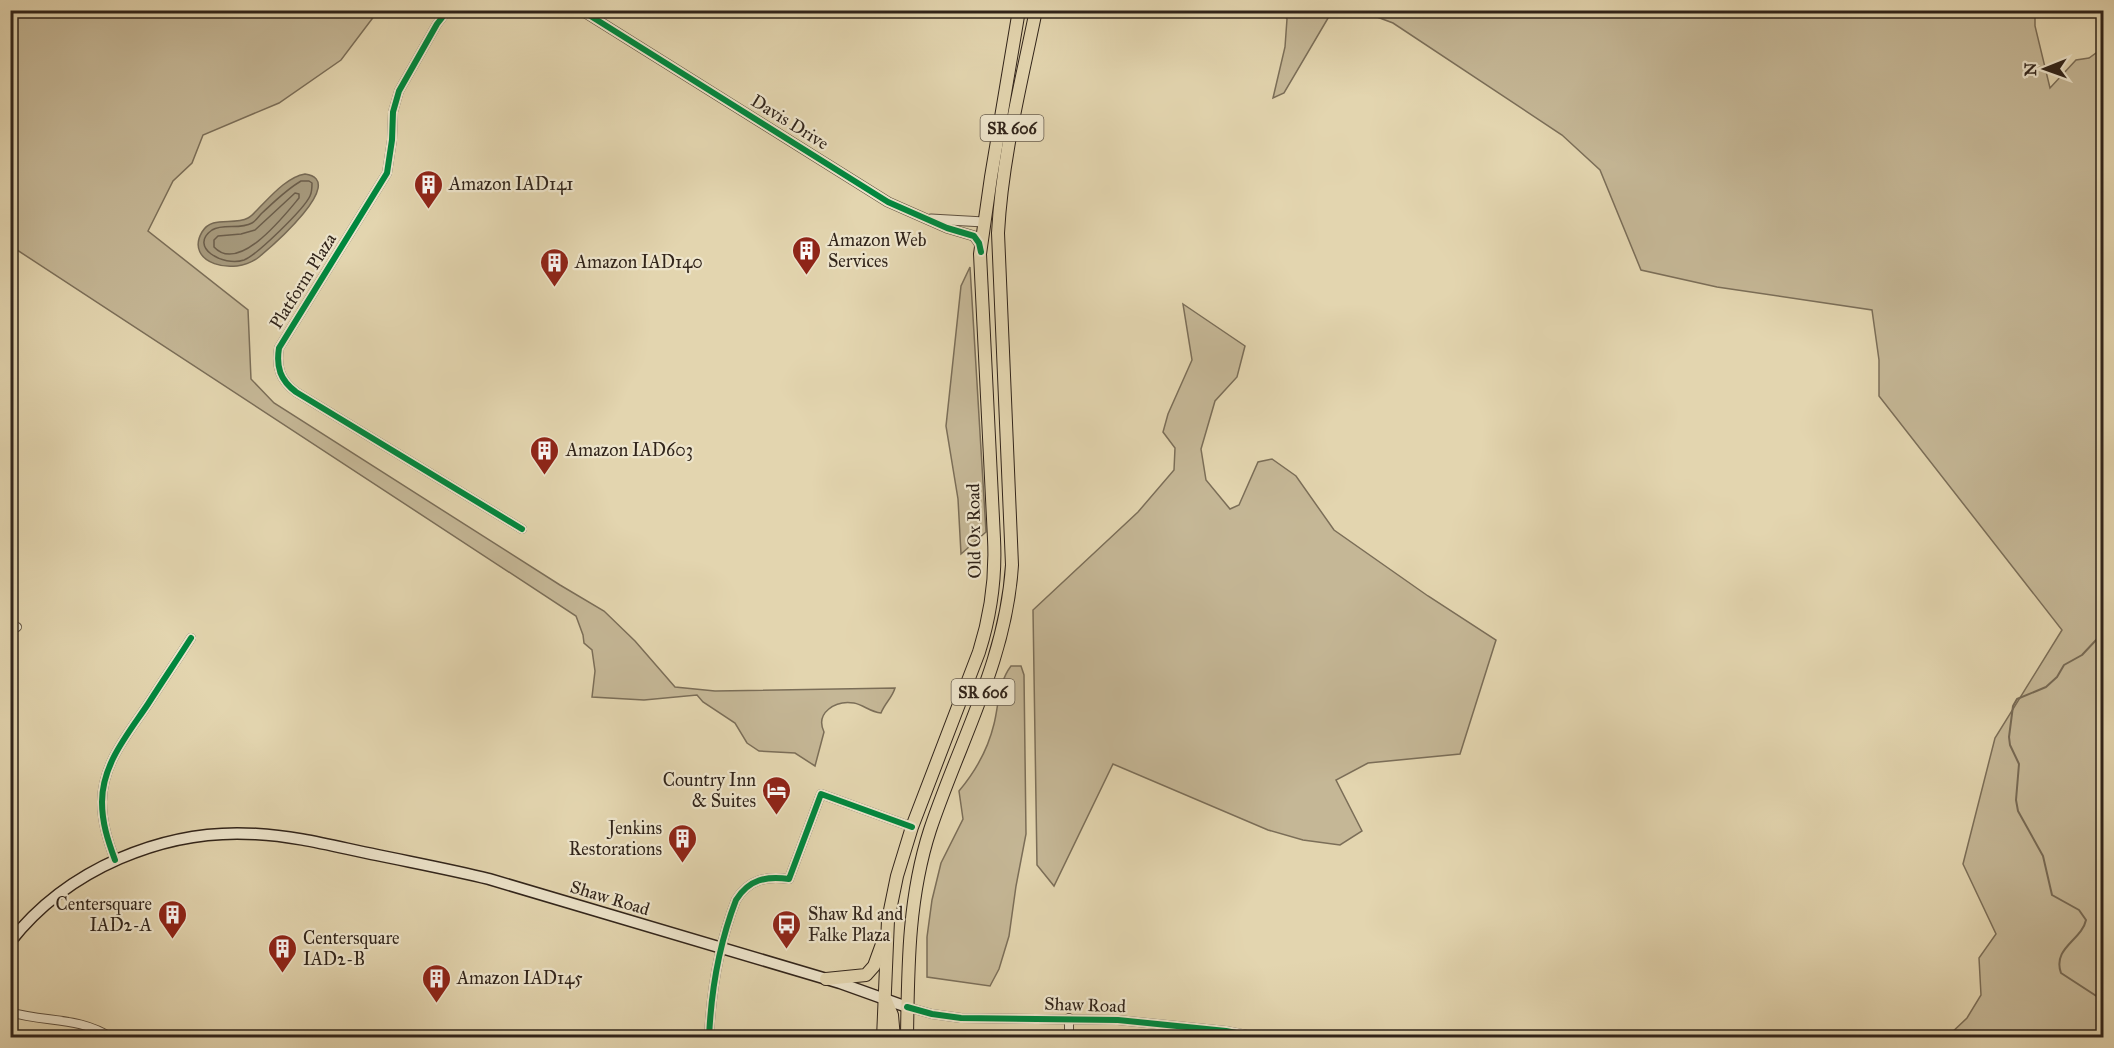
<svg xmlns="http://www.w3.org/2000/svg" width="2114" height="1048" font-family="'IM FELL Great Primer',serif">
	<rect width="100%" height="100%" fill="#e3d5af"/>
	<filter id="stains"><feTurbulence type="fractalNoise" baseFrequency=".00333" numOctaves="4"/><feColorMatrix values="0 0 0 0 .2 0 0 0 0 .09 0 0 0 0 .02 0 0 0 .5 -.17"/></filter>
	<radialGradient id="worn" r=".72"><stop offset=".6" stop-color="#630" stop-opacity="0"/><stop offset="1" stop-color="#630" stop-opacity=".3"/></radialGradient>
	<g fill="#c5b796" stroke="#7b6e58" stroke-width="1.5">
		<path d="M10,11H378L341,60L279,103L203,135L192,163L173,181L148,231L248,310L251,379L274,403L560,585L604,611L635,641L675,687L715,691L895,688C892,698 885,703 881,713C870,712 864,705 854,703C835,700 815,713 824,732L815,766L795,753L759,751L747,743L735,723L703,702L697,695L644,700L592,697L595,671L592,650L584,643L583,635L576,616L11,246Z"/>
		<path d="M1282,11H1340L1331,13L1284,93L1273,98L1285,47L1287,19Z"/>
		<path d="M1361,11H2035V26L2050,88L2076,60L2089,58L2103,48V1037H1947L1967,1018L1981,995L1979,958L1996,934L1963,864L1995,738L2062,630L1879,396V360L1872,310L1717,287L1641,270L1600,170L1562,135L1393,23Z"/>
		<path d="M970,267L986,532L961,554L958,499L946,426L961,286Z"/>
		<path d="M1183,304L1245,346L1237,377L1215,401L1201,449L1206,480L1230,509L1239,505L1258,462L1272,459L1296,476L1334,530L1428,596L1496,640L1460,754L1368,763L1336,780L1362,831L1340,845L1303,840L1268,830L1113,764L1054,886L1037,865L1033,610L1138,512L1174,470L1175,448L1163,432L1168,414L1192,360Z"/>
		<path d="M1011,666H1021L1024,675L1026,834L1016,886L1009,936L999,969L990,986L927,977V937L932,900L941,863L963,819L959,791C975,772 988,749 994,724C999,704 998,683 1011,666Z"/>
	</g>
	<path fill="#a6997c" stroke="#776a55" stroke-width="1.5" d="M305,174C349,180 271,247 259,257C234,277 184,263 202,232C212,215 233,226 248,218C252,216 255,212 258,209C271,196 287,177 305,174Z"/>
	<g fill="none" stroke-linecap="round" stroke-linejoin="round">
		<g stroke="#6c5e4b" stroke-width="1.5">
			<path d="M301,181H309L312,183C312,188 312,192 310,196C304,209 257,255 244,260C223,267 188,247 212,230C223,223 240,230 252,223C256,221 259,216 262,213C274,202 287,189 301,181Z"/>
			<path d="M295,193L299,194V198C284,216 239,274 214,247V240L218,236L241,234L255,230Z"/>
		</g>
		<path stroke="#776a55" stroke-width="2" d="M2104,637L2097,639L2082,655L2064,665L2057,677L2046,687L2017,699L2013,706L2009,737L2010,745L2019,764L2016,800L2018,811L2043,856L2052,895L2079,910L2086,920C2082,940 2052,948 2061,973L2104,1001"/>
		<defs>
			<g id="minor">
				<path d="M448,10L437,24L399,91L393,112L392,140L387,173L279,348C276,367 280,380 296,392L522,529"/>
				<path d="M10,632L17,627"/>
				<path d="M115,860C108,841 102,823 102,802C102,764 128,734 148,704C162,682 177,660 191,638"/>
				<path d="M907,1007L932,1014L961,1018L1118,1020L1226,1031L1262,1038"/>
				<path d="M10,1012C46,1023 78,1016 112,1038"/>
				<path d="M709,1038C711,991 719,944 736,900C749,879 766,876 789,879L821,794L912,827"/>
				<path d="M1069,1038V1018"/>
			</g>
			<g id="tertiary">
				<path d="M581,10L888,202L947,228L974,236L979,243L980,250"/>
				<path d="M931,219L984,222"/>
			</g>
			<path id="secondary" d="M10,942C67,869 164,828 256,834C297,836 337,847 377,855C415,863 452,870 489,879L840,983L907,1007"/>
			<g id="primary">
				<path d="M826,979L866,975L874,966L882,944"/>
				<path d="M886,1001L892,1015L894,1038"/>
				<path d="M883,1038L888,920L897,876L912,827L979,652C991,614 996,578 994,539L980,254L991,177L1019,10"/>
				<path d="M907,1038C908,967 908,898 930,830C960,740 1006,661 1012,565L998,233C1002,158 1021,84 1036,10"/>
			</g>
		</defs>
		<use href="#minor" stroke="#5e503f" stroke-width="10"/>
		<use href="#tertiary" stroke="#5e503f" stroke-width="11"/>
		<use href="#secondary" stroke="#31241a" stroke-width="13"/>
		<use href="#primary" stroke="#31241a" stroke-width="14"/>
		<use href="#minor" stroke="#ede4cb" stroke-width="8"/>
		<use href="#tertiary" stroke="#ede4cb" stroke-width="9"/>
		<use href="#secondary" stroke="#ede4cb" stroke-width="10"/>
		<use href="#primary" stroke="#e3d5af" stroke-width="12"/>
		<defs>
			<g id="cycleway">
				<path d="M448,10L437,24L399,91L393,112L392,140L387,173L279,348C276,367 280,380 296,392L522,529"/>
				<path d="M581,10L888,202L947,228L974,236L979,243L981,252"/>
				<path d="M115,860C108,841 102,823 102,802C102,764 128,734 148,704C162,682 177,660 191,638"/>
				<path d="M907,1007L932,1014L961,1018L1118,1020L1226,1031L1262,1038"/>
				<path d="M709,1038C711,991 719,944 736,900C749,879 766,876 789,879L821,794L912,827"/>
			</g>
		</defs>
		<use href="#cycleway" stroke="#ede4cb" stroke-width="10"/>
		<use href="#cycleway" stroke="#00873e" stroke-width="6"/>
	</g>
	<defs>
		<symbol id="building-pin" viewBox="-11 -11 22 30"><path d="M0 17L-7.5 6A9.5 9.5 0 1 1 7.5 6Z" fill="#8f2418" stroke="#ede4cb"/><path d="M-4-6H4V6H1V3H-1V6H-4ZM-2.5-4.3h1.7v1.8h-1.7ZM.8-4.3h1.7v1.8H.8ZM-2.5-1h1.7V.8h-1.7ZM.8-1h1.7V.8H.8Z" fill="#fff"/></symbol>
		<symbol id="hotel-pin" viewBox="-11 -11 22 30"><path d="M0 17L-7.5 6A9.5 9.5 0 1 1 7.5 6Z" fill="#8f2418" stroke="#ede4cb"/><path d="M-6-4.5h1.5V1H6V5H4.5V3h-9V5H-6ZM-4 0a1.8 1.8 0 1 1 3.6 0ZM.5 0V-2.5h3Q6-2.5 6 0Z" fill="#fff"/></symbol>
		<symbol id="bus-pin" viewBox="-11 -11 22 30"><path d="M0 17L-7.5 6A9.5 9.5 0 1 1 7.5 6Z" fill="#8f2418" stroke="#ede4cb"/><path d="M-5-6H5V4H4V6H2V4H-2V6H-4V4H-5ZM-3.5-4V0h7V-4ZM-3.5 1.2v1.5H-2V1.2ZM2 1.2v1.5H3.5V1.2Z" fill="#fff"/></symbol>
	</defs>
	<g fill-rule="evenodd">
		<use href="#building-pin" x="412" y="168" width="33" height="45"/>
		<use href="#building-pin" x="790" y="234" width="33" height="45"/>
		<use href="#building-pin" x="538" y="246" width="33" height="45"/>
		<use href="#building-pin" x="528" y="434" width="33" height="45"/>
		<use href="#hotel-pin" x="760" y="774" width="33" height="45"/>
		<use href="#building-pin" x="666" y="822" width="33" height="45"/>
		<use href="#building-pin" x="156" y="898" width="33" height="45"/>
		<use href="#bus-pin" x="770" y="908" width="33" height="45"/>
		<use href="#building-pin" x="266" y="932" width="33" height="45"/>
		<use href="#building-pin" x="420" y="962" width="33" height="45"/>
	</g>
	<g text-anchor="middle" dominant-baseline="central" stroke-width="4.5" stroke-linejoin="round" paint-order="stroke">
		<g fill="#ede4cb" stroke="#695e4f" stroke-width="1.5">
			<rect x="980.5" y="115" width="63" height="26" rx="4.5"/>
			<rect x="951.5" y="679" width="63" height="26" rx="4.5"/>
		</g>
		<g font-size="16" font-weight="bold" fill="#31241a">
			<text x="1012" y="128">SR 606</text>
			<text x="983" y="692">SR 606</text>
		</g>
		<g font-size="18" fill="#31241a" stroke="#ede4cb">
			<text transform="translate(790 122) rotate(32)">Davis Drive</text>
			<text transform="translate(303 281) rotate(-58)">Platform Plaza</text>
			<text transform="translate(974 531) rotate(-91)">Old Ox Road</text>
			<text transform="translate(610 898) rotate(17)">Shaw Road</text>
			<text transform="translate(1085 1005) rotate(2)">Shaw Road</text>
		</g>
		<g font-size="18" fill="#31241a" stroke="#ede4cb" text-anchor="start">
			<text x="449" y="184">Amazon IAD141</text>
			<text x="828" y="240">Amazon Web<tspan x="828" dy="21">Services</tspan></text>
			<text x="575" y="262">Amazon IAD140</text>
			<text x="566" y="450">Amazon IAD603</text>
			<text x="756" y="780" text-anchor="end">Country Inn<tspan x="756" dy="21">&amp; Suites</tspan></text>
			<text x="662" y="828" text-anchor="end">Jenkins<tspan x="662" dy="21">Restorations</tspan></text>
			<text x="152" y="904" text-anchor="end">Centersquare<tspan x="152" dy="21">IAD2-A</tspan></text>
			<text x="808" y="914">Shaw Rd and<tspan x="808" dy="21">Falke Plaza</tspan></text>
			<text x="303" y="938">Centersquare<tspan x="303" dy="21">IAD2-B</tspan></text>
			<text x="457" y="978">Amazon IAD145</text>
		</g>
	</g>
	<rect width="2114" height="1048" fill="none" stroke="#e3d5af" stroke-width="36"/>
	<rect x="12" y="12" width="2090" height="1024" fill="none" stroke="#31241a" stroke-width="3"/>
	<rect x="18" y="18" width="2078" height="1012" fill="none" stroke="#31241a" stroke-width="1.5"/>
	<g transform="translate(2045 69) rotate(269)" stroke="#ede4cb" stroke-width="4.5" paint-order="stroke">
	<path d="M0-4.5L10 22L0 15L-10 22Z" fill="#31241a"/>
	<text y="-9" font-size="16" font-weight="bold" text-anchor="middle" fill="#31241a">N</text>
	</g>
	<rect width="100%" height="100%" filter="url(#stains)"/>
	<rect width="100%" height="100%" fill="url(#worn)"/>
</svg>
